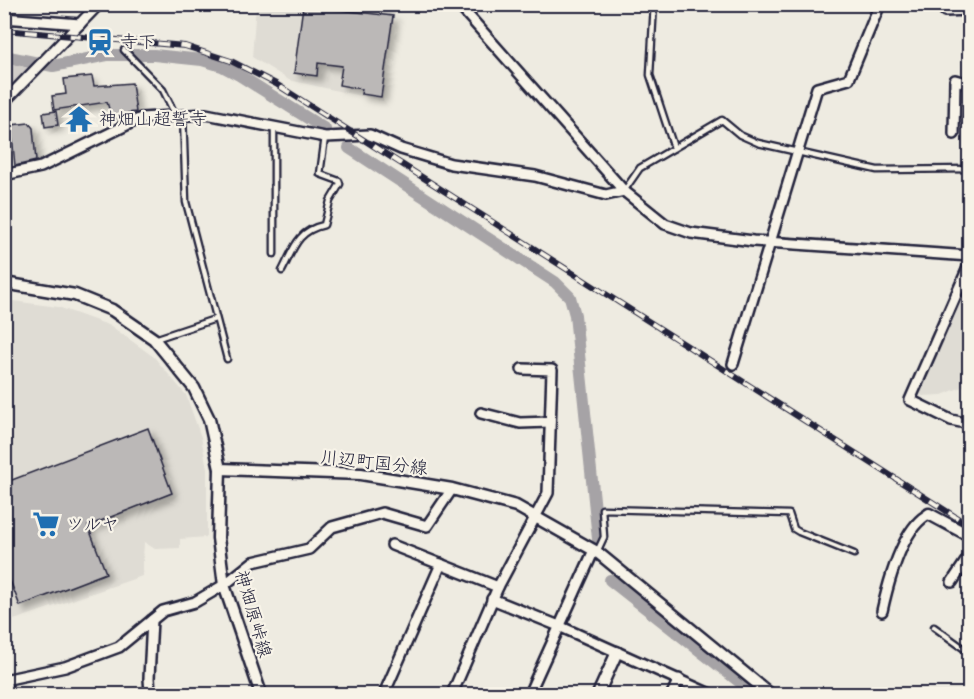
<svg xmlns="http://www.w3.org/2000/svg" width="974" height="699" font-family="'Architects Daughter','Klee One',sans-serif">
	<defs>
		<filter id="shadow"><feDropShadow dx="5.5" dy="5.5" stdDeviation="3" flood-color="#0004"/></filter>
	</defs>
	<rect width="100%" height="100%" fill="#eeebe1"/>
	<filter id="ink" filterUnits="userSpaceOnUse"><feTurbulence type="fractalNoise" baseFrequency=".0167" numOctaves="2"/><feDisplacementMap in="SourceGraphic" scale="12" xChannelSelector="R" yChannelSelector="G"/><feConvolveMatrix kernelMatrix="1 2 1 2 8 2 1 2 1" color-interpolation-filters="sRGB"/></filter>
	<g filter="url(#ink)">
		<g fill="#dfdcd4">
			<path d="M256,5H396L383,101L289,80L252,57Z"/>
			<path d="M969,276V384L942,395L922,396L919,390Z"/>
			<path d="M13,301L58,307L111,326L154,357L186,395L201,437L207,468V537L180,539V548L155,549L144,542L142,576L14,620L5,593L4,318Z"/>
		</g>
		<path fill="#d1cdc9" stroke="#7a7882" stroke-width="1.5" d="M5,61L30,67L5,95L4,61Z"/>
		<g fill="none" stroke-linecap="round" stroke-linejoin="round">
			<g stroke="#a6a3a6" stroke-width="12">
				<path d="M4,56L53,66L107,55H154L202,60L222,66L239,75L325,129"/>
				<path d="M349,148L555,282L570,297L575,315L598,539"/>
				<path d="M610,580L755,694"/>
			</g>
		</g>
		<g fill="#bbb8b7" stroke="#22223b" stroke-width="1.5" filter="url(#shadow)">
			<path d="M303,6L393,16L381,97L361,94L362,89L339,85L342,66L318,63L317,76L294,73Z"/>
			<path d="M92,76L94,86L132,83L136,112L128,113V117L112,119L107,102L54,110L52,96L66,94L64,79Z"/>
			<path d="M56,111L58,125L45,127L43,113Z"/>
			<path d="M29,123L33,128L36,161L15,166L11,125Z"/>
			<path d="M148,428L172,493L88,526L106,573L20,606L4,565V483Z"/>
		</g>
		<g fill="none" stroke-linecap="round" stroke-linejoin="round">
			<defs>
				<g id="service">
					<path d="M654,4L650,75L674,148"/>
					<path d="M124,50L163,90L175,114"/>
					<path d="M183,114L186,202L227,359"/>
					<path d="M624,191L640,168L722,120L740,135L758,143L877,170L970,169"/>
					<path d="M274,254V128"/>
					<path d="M282,271C294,248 297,231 324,225L330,201L340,184L339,181L320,174L325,137"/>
					<path d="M155,339L215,319"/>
					<path d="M597,552L604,537L602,509L789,514L794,529L799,532L854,554"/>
					<path d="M934,627L970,653"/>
				</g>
				<g id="minor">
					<path d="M458,4L624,191L665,224L691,233L753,241L970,256"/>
					<path d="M946,4L945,11L970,10"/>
					<path d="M4,18L80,24"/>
					<path d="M4,102L99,4"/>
					<path d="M954,134L955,80L970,84"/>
					<path d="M4,175L41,167L141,118L206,114L325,137L370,135L401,149L451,164L535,176L606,195L624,191"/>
					<path d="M970,263L910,400L951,420L970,424"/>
					<path d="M733,364L817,88L849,79L880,4"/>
					<path d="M481,413L520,423L550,422"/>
					<path d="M392,545L498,587"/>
					<path d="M952,582L970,555"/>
					<path d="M492,599L559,626L710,694"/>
					<path d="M882,611C888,584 902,527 929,514"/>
					<path d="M4,680L65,667L119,647L163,611L195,602L224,585L253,562L309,549L332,527L382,513L427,526L452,489"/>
					<path d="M150,694L149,678L152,620"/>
					<path d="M384,694L441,564"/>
					<path d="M452,694L498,587L548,493L552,370L522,369"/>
					<path d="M529,694L594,550"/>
					<path d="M672,694L679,679"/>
				</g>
				<g id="tertiary">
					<path d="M4,283L75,295L112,310L154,339L194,388L209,419L220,469L218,538L224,585L261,694"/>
					<path d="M220,469L361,474L452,489L516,506L597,552L770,694"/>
					<path d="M929,514L970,536"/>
					<path d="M4,678L8,694"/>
					<path d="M598,694L617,652"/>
				</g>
			</defs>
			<use href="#service" stroke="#22223b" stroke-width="9"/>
			<use href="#minor" stroke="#22223b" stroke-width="14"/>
			<use href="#tertiary" stroke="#22223b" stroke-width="15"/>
			<use href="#service" stroke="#f7f3e8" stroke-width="4.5"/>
			<use href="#minor" stroke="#f7f3e8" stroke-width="9"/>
			<use href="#tertiary" stroke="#f7f3e8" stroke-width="10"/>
			<defs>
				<path id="rail" d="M4,30L185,46L231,61L276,84L970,526"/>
			</defs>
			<use href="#rail" stroke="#22223b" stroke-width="6"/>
			<use href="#rail" stroke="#f7f3e8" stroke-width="4" stroke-dasharray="11" stroke-linecap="butt"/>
		</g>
	</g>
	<defs>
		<symbol id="station-bare" viewBox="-9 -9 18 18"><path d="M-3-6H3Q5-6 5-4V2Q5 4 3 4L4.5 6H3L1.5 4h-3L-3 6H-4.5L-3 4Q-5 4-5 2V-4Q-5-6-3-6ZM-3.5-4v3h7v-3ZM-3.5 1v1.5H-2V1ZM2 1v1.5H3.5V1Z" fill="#1f6fb2" stroke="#f7f3e8" stroke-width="2.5" paint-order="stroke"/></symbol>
		<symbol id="temple-bare" viewBox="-9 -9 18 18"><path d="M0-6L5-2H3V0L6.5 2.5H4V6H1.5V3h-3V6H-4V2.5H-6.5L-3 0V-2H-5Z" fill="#1f6fb2" stroke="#f7f3e8" stroke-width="2.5" paint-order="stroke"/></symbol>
		<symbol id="supermarket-bare" viewBox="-9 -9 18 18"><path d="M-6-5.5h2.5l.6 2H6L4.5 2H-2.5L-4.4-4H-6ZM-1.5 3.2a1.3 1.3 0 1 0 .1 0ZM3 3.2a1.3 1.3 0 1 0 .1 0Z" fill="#1f6fb2" stroke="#f7f3e8" stroke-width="2.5" paint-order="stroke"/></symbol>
	</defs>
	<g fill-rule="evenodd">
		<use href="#station-bare" x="81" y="23" width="38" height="38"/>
		<use href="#temple-bare" x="60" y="100" width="38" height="38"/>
		<use href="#supermarket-bare" x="27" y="505" width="38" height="38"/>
	</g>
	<g text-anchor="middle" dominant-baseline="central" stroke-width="4.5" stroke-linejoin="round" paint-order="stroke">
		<g font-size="18" fill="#22223b" stroke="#f7f3e8" text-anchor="start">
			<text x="120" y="42">寺下</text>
			<text x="99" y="119">神畑山超誓寺</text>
			<text x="66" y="524">ツルヤ</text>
		</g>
		<g font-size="18" fill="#22223b" stroke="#f7f3e8">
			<text transform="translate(374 463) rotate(6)">川辺町国分線</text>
			<text transform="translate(253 614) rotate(74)">神畑原峠線</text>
		</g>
	</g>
	<rect width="974" height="699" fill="none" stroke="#f7f3e8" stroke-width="24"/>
	<rect x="12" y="12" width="950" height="675" fill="none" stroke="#22223b" stroke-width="2" filter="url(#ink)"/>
</svg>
